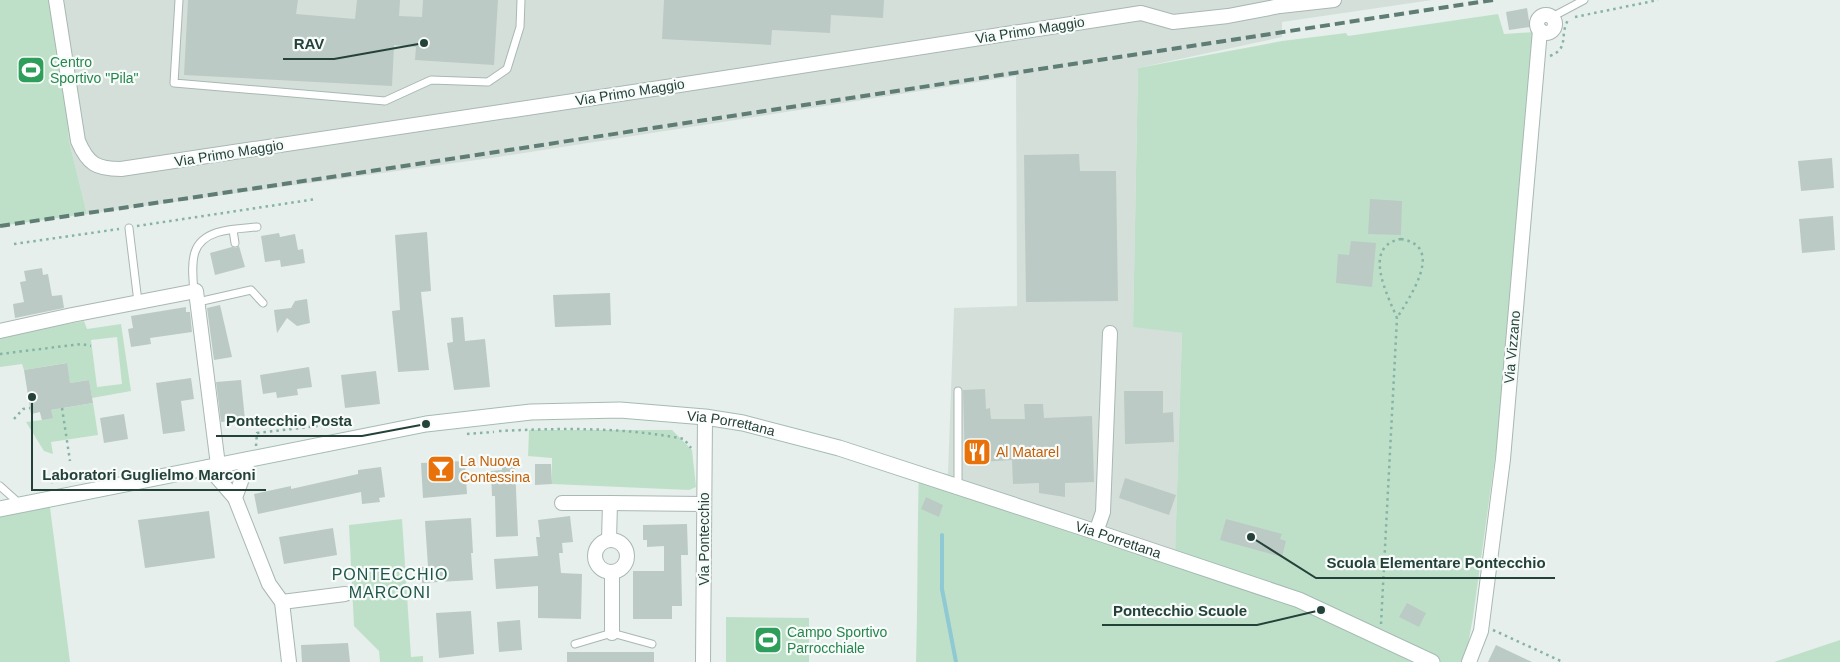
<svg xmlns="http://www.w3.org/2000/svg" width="1840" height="662" font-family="Helvetica,sans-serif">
	<rect width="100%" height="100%" fill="#e6efeb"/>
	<path fill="#d4dfda" d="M56,0H1432L1282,22V37L1138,68L1133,326L1182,333L1175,555L948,474L954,308L1017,306L1016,76L498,157L87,214L69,141Z"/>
	<g fill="#bfe0c8" fill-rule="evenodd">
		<path d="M0,0H56L69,141L87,214L0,226Z"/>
		<path d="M1498,14L1504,34L1534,32L1502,407L1473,617L1468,644L1462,662H916C918,598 917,534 919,470L948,474L1175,554L1182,333L1133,327L1138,68L1282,41L1346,33L1348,36Z"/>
		<path d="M84,321L87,329L121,324L131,391L92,398L89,380L70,383L66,363L24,370L22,364L0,367V336ZM117,337L122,384L97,387L91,340Z"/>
		<path d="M93,403L98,435L51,442L53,454L44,451L26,422L42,420L40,412Z"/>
		<path d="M529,430H672L692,450L696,487L689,490L552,484V458L528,456Z"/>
		<path d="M49,500L70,662H0V509Z"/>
		<path d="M402,519L411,657L423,656V662H380L379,651L354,626L349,525Z"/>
		<path d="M726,617L809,618V662H726Z"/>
		<path d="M1840,640V662H1774Z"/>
	</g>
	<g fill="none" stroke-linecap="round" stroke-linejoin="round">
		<path stroke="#8ec9d4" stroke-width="4" d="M942,535V589L956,662"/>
	</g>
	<g fill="#bbcac4">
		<path d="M188,0H298L296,14L355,19L357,0H400L399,16L422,17L423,0H498L494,65L415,60L416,47L394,45L392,86L184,75Z"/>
		<path d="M664,0H884L883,18L831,15L830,33L772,30L771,45L662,39Z"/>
		<path d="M1527,8L1530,27L1509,30L1506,12Z"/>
		<path d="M1079,154L1080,171H1116L1118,301L1026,302L1024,155Z"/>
		<path d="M1832,158L1834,188L1801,191L1798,161Z"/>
		<path d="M1370,199L1402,201L1401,235L1368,234Z"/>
		<path d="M1833,216L1835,250L1802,253L1799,219Z"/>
		<path d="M427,232L431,291L421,292L429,370L398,372L392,311L400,310L395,235Z"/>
		<path d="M279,233L280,237L295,234L298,250L303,249L305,263L281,267L280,260L265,262L261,236Z"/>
		<path d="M1351,241L1376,243L1372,287L1336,283L1338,254L1349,255Z"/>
		<path d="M239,246L245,267L215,275L210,253L232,247L236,248Z"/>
		<path d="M42,268L43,275L48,274L52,296L62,295L64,308L15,318L13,304L24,302L20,282L26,281L24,271Z"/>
		<path d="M610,293L611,325L555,327L553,295Z"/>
		<path d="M307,299L310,323L297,326L287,318L277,333L274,310L291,308L295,301Z"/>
		<path d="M220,305L232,357L214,360L207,308Z"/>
		<path d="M186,307V312H190L192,332L150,338L151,344L131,347L128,329L133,328L131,316Z"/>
		<path d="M463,317L465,341L485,339L490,387L454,390L447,343L453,342L451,318Z"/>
		<path d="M67,363L70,383L89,380L93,403L51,410L53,418L42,420L40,412L31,414L24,370Z"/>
		<path d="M309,367L312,387L297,389L298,395L277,398L276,392L263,394L260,375Z"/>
		<path d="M376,371L380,404L345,408L341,375Z"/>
		<path d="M191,378L194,399L181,401L185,431L163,434L156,383Z"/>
		<path d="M241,380L245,420L221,422L216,382Z"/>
		<path d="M985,389L986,409L990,408L991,419H1025L1024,404H1043L1044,418L1092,416L1094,482L1065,483V497L1039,493V483L1013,484L1012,460L965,463L963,390Z"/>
		<path d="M1124,391H1163V413L1173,412L1174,442L1125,444Z"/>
		<path d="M124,414L128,439L104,443L100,418Z"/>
		<path d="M465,461L467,494L423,498L421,463Z"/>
		<path d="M535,464H551L552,484L535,485Z"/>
		<path d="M515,466L518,536L496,537L495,496H492L491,471L502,470V467Z"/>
		<path d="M381,467L385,497L379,498L380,502L362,504L361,492L258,514L254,494L291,486V489L358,474V470Z"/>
		<path d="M1125,478L1176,495L1169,515L1119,498Z"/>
		<path d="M926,497L943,505L939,517L921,509Z"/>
		<path d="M209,511L215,558L145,568L138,520Z"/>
		<path d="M570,516L573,542L562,543L563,553H559L561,573L582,574L581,619L538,618V586L496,589L494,559L538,556L536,537H540L538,520Z"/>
		<path d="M471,518L473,553H471L473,580L422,583L421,567H428L425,521Z"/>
		<path d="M1226,519L1282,534L1280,539L1286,541L1282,557L1220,540Z"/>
		<path d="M687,524L688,555H681L682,606H672V619H633V571H664V546L647,547V540H643V525Z"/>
		<path d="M333,528L337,555L284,564L279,537Z"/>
		<path d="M1407,603L1426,613L1419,627L1399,617Z"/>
		<path d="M471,611L474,654L439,658L436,613Z"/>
		<path d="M520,620L522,650L499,652L497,622Z"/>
		<path d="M348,643L350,662H302L301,645Z"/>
		<path d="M1496,645L1532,662H1488Z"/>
		<rect x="567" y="652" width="87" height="10"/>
	</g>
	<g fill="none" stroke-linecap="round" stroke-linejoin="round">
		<defs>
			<g id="service">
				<path d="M179,0L174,83L385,101L431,80L488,82L507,69L520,27L521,0"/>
				<path d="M1552,17L1584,0"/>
				<path d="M129,228L138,302"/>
				<path d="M233,230L235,243"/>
				<path d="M194,292C193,279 191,264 195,252C203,228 237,229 257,227"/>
				<path d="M198,302L251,290L263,303"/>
				<path d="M0,486L20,504"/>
				<path d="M958,487V391"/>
				<path d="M575,644L612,633L652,644"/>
			</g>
			<g id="minor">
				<path d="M56,0L78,141C88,164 96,169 121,169L673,86L1141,13L1173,22L1228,16L1280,6L1334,0"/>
				<circle cx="1546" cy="24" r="9"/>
				<path d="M0,331L72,315L196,291L218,465"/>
				<path d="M249,459L235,498L269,584L282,602L289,662"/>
				<path d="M208,467L235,498"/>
				<path d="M562,503H610L609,540"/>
				<path d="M610,503L704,504"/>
				<path d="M1096,532L1103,512L1110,333"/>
				<circle cx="611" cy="556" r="16"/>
				<path d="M612,572V633"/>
				<path d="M282,602L345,594"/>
				<path d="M703,662L705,417"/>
				<path d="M1469,662L1481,631L1503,459L1540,30"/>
			</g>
			<g id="secondary">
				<path id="s1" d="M0,509L426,424L531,412L620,410L705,417L743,423L839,448L1096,532L1299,600L1432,662"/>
			</g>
		</defs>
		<use href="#service" stroke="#a8b8b2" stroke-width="9"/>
		<use href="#minor" stroke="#a8b8b2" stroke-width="16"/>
		<use href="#secondary" stroke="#a4bbb3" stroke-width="17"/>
		<g stroke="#86b3a5" stroke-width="2.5" stroke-dasharray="2.5 4" stroke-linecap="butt">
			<path d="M1575,17L1658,0"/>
			<path d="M1550,56C1570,48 1559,36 1568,20"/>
			<path d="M137,226L316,199"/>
			<path d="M1401,239C1446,246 1409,298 1397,318C1388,296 1361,246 1401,239Z"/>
			<path d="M14,244L119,229"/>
			<path d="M0,354L81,344L91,346"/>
			<path d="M62,408L70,461"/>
			<path d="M14,419L23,409L30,408"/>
			<path d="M499,431C560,428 624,427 684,439L691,448"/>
			<path d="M467,434L494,432"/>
			<path d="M256,446L257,433L335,424L337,428"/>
			<path d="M45,474L52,480V484"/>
			<path d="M1381,624L1397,318"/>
			<path d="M1493,630L1563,662"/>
		</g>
		<use href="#service" stroke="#fff" stroke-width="7"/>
		<use href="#minor" stroke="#fff" stroke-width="14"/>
		<use href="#secondary" stroke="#fff" stroke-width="15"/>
		<path stroke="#5f7d75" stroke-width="4" stroke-dasharray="10 5" stroke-linecap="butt" d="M0,226L358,173L1493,0"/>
	</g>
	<defs>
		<symbol id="stadium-square" viewBox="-11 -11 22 22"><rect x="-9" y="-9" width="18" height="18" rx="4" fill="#2e9e5b" stroke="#f7fbf9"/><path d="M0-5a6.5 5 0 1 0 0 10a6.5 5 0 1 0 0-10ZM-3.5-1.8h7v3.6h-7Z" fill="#fff"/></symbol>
		<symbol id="restaurant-square" viewBox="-11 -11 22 22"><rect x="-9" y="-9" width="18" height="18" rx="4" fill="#e8710a" stroke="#f7fbf9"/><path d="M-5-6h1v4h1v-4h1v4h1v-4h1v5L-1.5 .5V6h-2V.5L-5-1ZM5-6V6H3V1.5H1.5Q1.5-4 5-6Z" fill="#fff"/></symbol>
		<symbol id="bar-square" viewBox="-11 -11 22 22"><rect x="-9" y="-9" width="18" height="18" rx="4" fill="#e8710a" stroke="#f7fbf9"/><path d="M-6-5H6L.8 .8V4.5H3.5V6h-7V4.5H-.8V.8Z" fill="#fff"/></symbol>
	</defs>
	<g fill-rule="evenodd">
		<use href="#stadium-square" x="15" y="54" width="32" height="32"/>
		<use href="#restaurant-square" x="961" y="436" width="32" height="32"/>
		<use href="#bar-square" x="425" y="453" width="32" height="32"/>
		<use href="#stadium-square" x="752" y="624" width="32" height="32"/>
	</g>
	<g text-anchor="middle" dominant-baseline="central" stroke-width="4.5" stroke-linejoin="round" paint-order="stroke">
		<g font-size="14" fill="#24423a" stroke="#f7fbf9">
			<text transform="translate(1030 30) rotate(-9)">Via Primo Maggio</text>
			<text transform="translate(630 92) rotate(-9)">Via Primo Maggio</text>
			<text transform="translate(229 153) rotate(-9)">Via Primo Maggio</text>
			<text transform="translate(1512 347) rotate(-85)">Via Vizzano</text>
			<text stroke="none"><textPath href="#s1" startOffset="741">Via Porrettana</textPath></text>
			<text transform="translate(704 539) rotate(-90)">Via Pontecchio</text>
			<text stroke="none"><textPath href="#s1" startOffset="1146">Via Porrettana</textPath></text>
		</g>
		<g font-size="14" fill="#27864d" stroke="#f7fbf9" text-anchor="start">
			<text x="50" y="62">Centro<tspan x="50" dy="16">Sportivo "Pila"</tspan></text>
			<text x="787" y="632">Campo Sportivo<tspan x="787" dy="16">Parrocchiale</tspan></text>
		</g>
		<g font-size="14" fill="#c56008" stroke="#f7fbf9" text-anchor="start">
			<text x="996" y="452">Al Matarel</text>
			<text x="460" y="461">La Nuova<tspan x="460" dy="16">Contessina</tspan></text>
		</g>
		<g font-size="16" letter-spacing="1" fill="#1f5548" stroke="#f7fbf9">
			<text x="390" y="574">PONTECCHIO<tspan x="390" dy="18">MARCONI</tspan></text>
		</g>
	</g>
	<path fill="none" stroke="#24423a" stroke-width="2" d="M424 43L334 59H283M426 424L362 436H216M32 397L32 490H266M1251 537L1316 578H1555M1321 610L1257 625H1102"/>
	<g fill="#24423a" stroke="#f7fbf9" stroke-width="2">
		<circle cx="424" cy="43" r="5"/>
		<circle cx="426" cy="424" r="5"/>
		<circle cx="32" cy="397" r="5"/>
		<circle cx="1251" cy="537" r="5"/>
		<circle cx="1321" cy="610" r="5"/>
	</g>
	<g font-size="15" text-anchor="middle" font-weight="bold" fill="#24423a" stroke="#f7fbf9" stroke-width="4.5" stroke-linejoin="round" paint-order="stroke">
		<text x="309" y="49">RAV</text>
		<text x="289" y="426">Pontecchio Posta</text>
		<text x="149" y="480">Laboratori Guglielmo Marconi</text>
		<text x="1436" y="568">Scuola Elementare Pontecchio</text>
		<text x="1180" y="616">Pontecchio Scuole</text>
	</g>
</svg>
